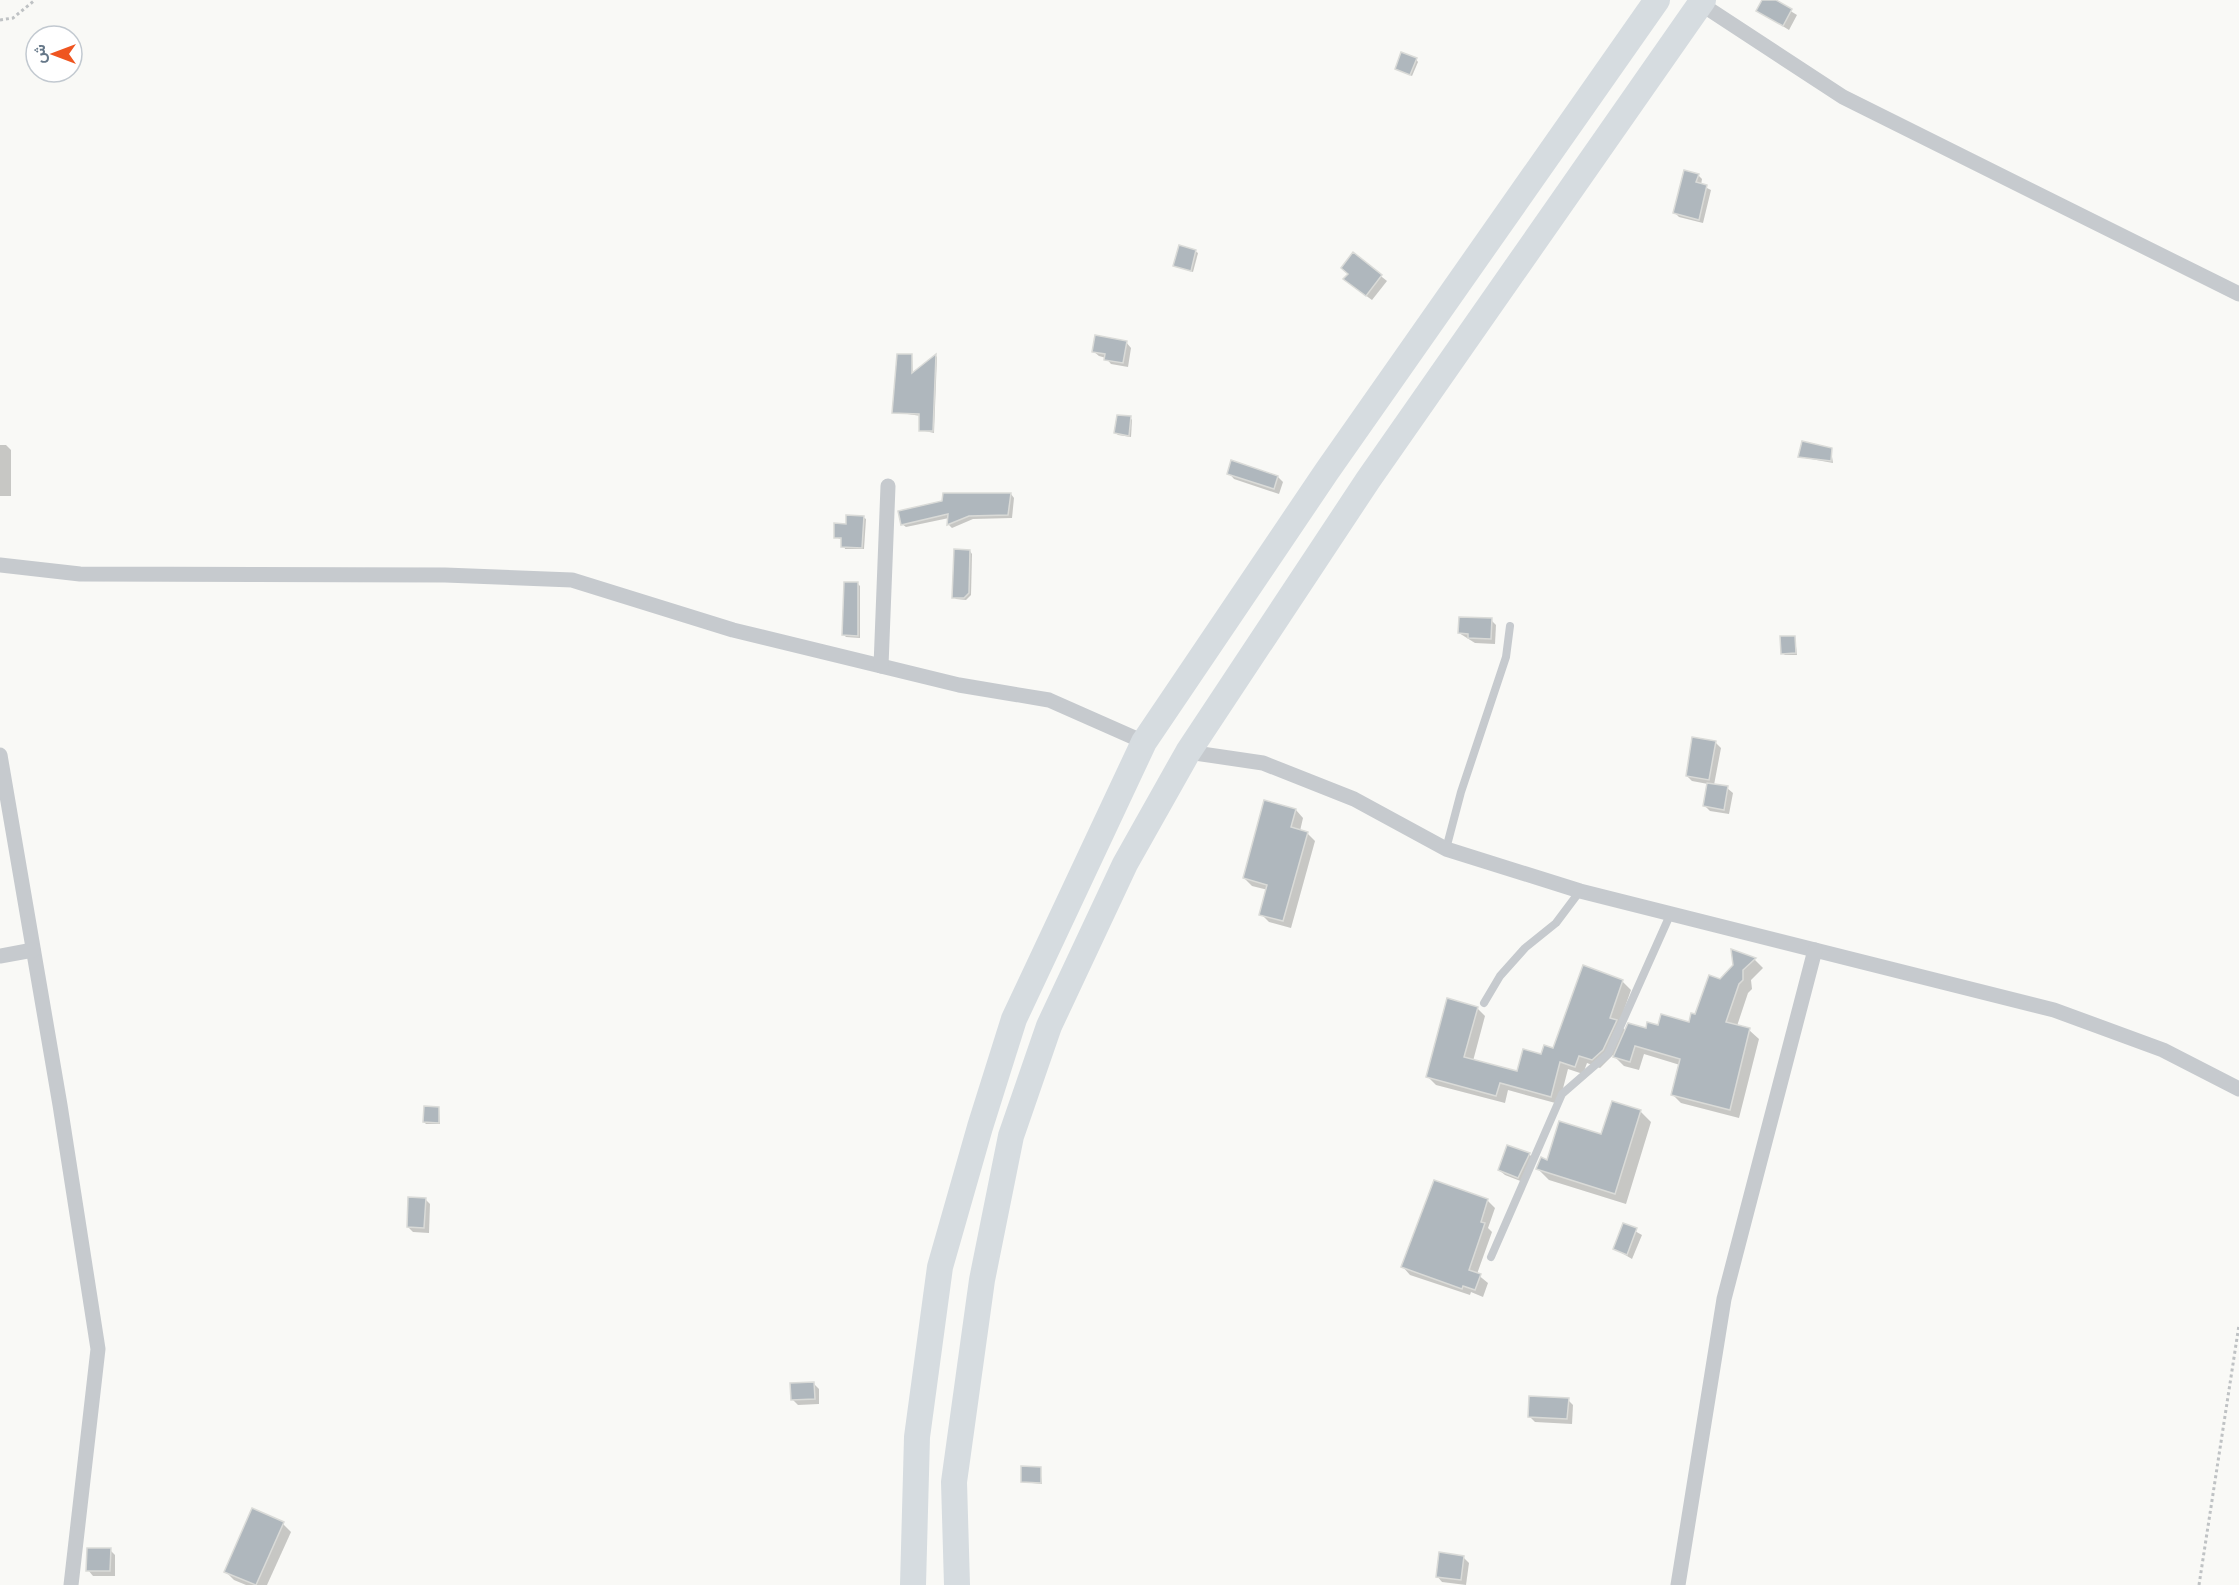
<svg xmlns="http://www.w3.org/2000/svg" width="2239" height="1585" font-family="'Space Grotesk',Vazirmatn,sans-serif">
	<rect width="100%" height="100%" fill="#f9f9f6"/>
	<g fill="#0003">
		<path d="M1764,0H1773L1797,15L1789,30L1758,11Z"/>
		<path d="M1416,59L1418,62L1412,76L1399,70Z"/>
		<path d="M1698,175L1702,179L1701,185L1711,190L1703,223L1679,217L1675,213Z"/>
		<path d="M1195,251L1198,253L1193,272L1175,266Z"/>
		<path d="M1353,254L1387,281L1372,300L1350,284Z"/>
		<path d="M1126,342L1131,348L1128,367L1111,364L1106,358L1099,356L1093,351Z"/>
		<path d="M912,356L913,374L936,356L937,357L934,433L920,430L921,416L894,412Z"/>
		<path d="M1130,417L1132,420L1131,437L1118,435L1116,433Z"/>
		<path d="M0,445H6L11,450V496H0Z"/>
		<path d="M1831,450L1833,463L1800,457Z"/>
		<path d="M1229,473L1278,477L1283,482L1279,494L1234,479Z"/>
		<path d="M1011,494L1014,498L1012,518L973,519L952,528L949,525V518L906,527L902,524Z"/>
		<path d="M863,517L866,519L864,549H845L843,540L835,537L847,525Z"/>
		<path d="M970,551L972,554L971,595L966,600L956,599L954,597Z"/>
		<path d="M858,584L860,586V638L846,637L844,635Z"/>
		<path d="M1491,620L1496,625L1495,644L1475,643L1459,633Z"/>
		<path d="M1795,638L1797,655H1785L1782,653Z"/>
		<path d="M1716,743L1721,748L1714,785L1727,788L1733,793L1729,814L1710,811L1704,805L1708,784L1692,781L1687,776Z"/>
		<path d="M1265,802L1296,810L1303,818L1300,831L1307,833L1315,841L1291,928L1269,922L1261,914L1268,890L1252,886L1244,878Z"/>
		<path d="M1732,951L1755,960L1763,968L1751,980L1752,989L1748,993L1737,1026L1749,1030L1759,1039L1739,1118L1681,1103L1672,1094L1680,1065L1644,1054L1639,1070L1624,1066L1613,1055L1600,1068L1587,1063L1583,1074L1568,1069L1559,1104L1508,1090L1505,1103L1436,1085L1428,1077L1477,1008L1485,1016L1473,1061L1518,1073L1554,1050L1622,981L1631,990L1619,1024L1626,1031L1690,1024L1734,965Z"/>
		<path d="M439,1108L440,1124H426L424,1122Z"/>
		<path d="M1640,1111L1651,1122L1626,1204L1549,1180L1538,1169L1602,1136Z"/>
		<path d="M1529,1154L1534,1159L1523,1182L1505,1175L1499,1170Z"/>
		<path d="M1435,1182L1488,1201L1495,1208L1488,1228L1492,1232L1477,1274L1488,1283L1483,1297L1471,1292L1470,1295L1410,1275L1403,1267Z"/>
		<path d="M425,1199L430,1204L429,1233L413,1232L408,1227Z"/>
		<path d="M1624,1225L1642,1235L1632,1259L1615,1249Z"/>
		<path d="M814,1384L819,1389V1404L798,1405L792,1399Z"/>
		<path d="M1568,1400L1573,1405L1572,1424L1535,1422L1530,1417Z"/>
		<path d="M1040,1468L1042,1484L1022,1482Z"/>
		<path d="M283,1524L291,1532L267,1585H246L234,1580L225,1571Z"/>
		<path d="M110,1550L115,1555V1576H93L88,1570Z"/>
		<path d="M1463,1557L1469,1563L1466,1585L1442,1582L1437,1576Z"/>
	</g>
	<g fill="#afb7bd" stroke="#dadbd8" stroke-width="1.5">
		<path d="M1762,0H1776L1792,9L1783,26L1756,11Z"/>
		<path d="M1401,52L1417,58L1410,75L1395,69Z"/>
		<path d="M1684,170L1699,174L1696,182L1707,185L1699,220L1673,213Z"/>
		<path d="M1179,245L1196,250L1191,271L1173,266Z"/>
		<path d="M1353,252L1382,275L1366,296L1343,279L1348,274L1341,268Z"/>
		<path d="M1095,335L1127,341L1123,363L1104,360L1105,354L1092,352Z"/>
		<path d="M897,354H912V373L936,354L933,431H919V414L892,413Z"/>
		<path d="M1117,415L1131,416L1129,436L1114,433Z"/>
		<path d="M1802,441L1832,448L1831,461L1798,457Z"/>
		<path d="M1231,460L1278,476L1274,489L1227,474Z"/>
		<path d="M943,493H1011L1008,515L969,516L947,525L948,514L901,525L898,511L942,501Z"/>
		<path d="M846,515L864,516L862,548L841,547V538H834V523L846,524Z"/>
		<path d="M954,549L970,550L969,593L964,598H952Z"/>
		<path d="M844,582H858V636L842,635Z"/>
		<path d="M1459,617L1492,618L1491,639L1468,638V634L1458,633Z"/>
		<path d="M1780,636H1795L1796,653L1781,654Z"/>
		<path d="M1692,737L1716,741L1709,780L1686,776Z"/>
		<path d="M1707,783L1728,786L1724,810L1703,806Z"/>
		<path d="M1264,800L1296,809L1291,827L1308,832L1283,921L1259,915L1267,885L1243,878Z"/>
		<path d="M1731,949L1756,958L1743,970V980L1739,984L1726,1022L1750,1028L1730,1110L1671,1095L1680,1059L1635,1046L1630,1062L1613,1057L1628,1023L1646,1028L1647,1022L1658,1025L1661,1014L1689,1022L1691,1013L1695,1014L1709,975L1720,979L1733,965Z"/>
		<path d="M1583,965L1623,980L1610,1018L1617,1020L1603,1050L1592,1060L1579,1056L1575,1067L1560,1062L1551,1097L1500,1083L1496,1096L1426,1077L1447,998L1478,1007L1464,1057L1517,1071L1523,1049L1541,1054L1544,1045L1553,1048Z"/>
		<path d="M1612,1101L1641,1110L1615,1194L1536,1169L1541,1157L1547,1160L1559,1121L1601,1134Z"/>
		<path d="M424,1106L439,1107V1123L423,1122Z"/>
		<path d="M1507,1145L1530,1153L1518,1178L1498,1170Z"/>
		<path d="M1434,1180L1488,1199L1481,1222L1485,1223L1469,1270L1481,1274L1475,1290L1463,1286L1462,1289L1401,1267Z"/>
		<path d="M408,1197L426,1198L424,1228L407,1227Z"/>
		<path d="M1623,1223L1637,1228L1627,1255L1613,1249Z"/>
		<path d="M814,1382L815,1399L791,1400L790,1383Z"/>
		<path d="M1529,1396L1569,1398L1567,1419L1528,1417Z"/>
		<path d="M1021,1466L1041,1467V1483L1021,1482Z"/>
		<path d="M252,1508L284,1522L256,1585L224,1572Z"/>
		<path d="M87,1548H111L110,1571H86Z"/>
		<path d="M1439,1552L1464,1556L1461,1580L1436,1577Z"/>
	</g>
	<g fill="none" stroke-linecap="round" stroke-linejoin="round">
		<g stroke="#bfc2c4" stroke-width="3" stroke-dasharray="3 3" stroke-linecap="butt">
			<path d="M0,20L13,18L35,0"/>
			<path d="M2199,1585L2239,1325"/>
		</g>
		<g stroke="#c6cace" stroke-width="8">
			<path d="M1446,849L1461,792L1506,657L1510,626"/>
			<path d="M1484,1003L1500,976L1525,948L1556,923L1580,891"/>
			<path d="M1491,1257L1562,1094L1608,1054L1670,915"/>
		</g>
		<g stroke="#c6cace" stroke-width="15">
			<path d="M1701,4L1843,97L2239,294"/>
			<path d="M0,565L80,574L445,575L572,580L733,630L959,685L1049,700L1144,742"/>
			<path d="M881,666L888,486"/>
			<path d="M1188,752L1263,763L1354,799L1446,849L1580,891L2054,1010L2163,1050L2239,1089"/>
			<path d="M0,755L60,1105L98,1349L71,1585"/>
			<path d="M0,956L33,950"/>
			<path d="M1678,1585L1724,1299L1815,950"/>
		</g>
		<g stroke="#d6dce0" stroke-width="26">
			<path d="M913,1585L917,1437L940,1267L980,1127L1014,1019L1144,742L1327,471L1657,0"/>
			<path d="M957,1585L954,1482L982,1280L1011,1136L1049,1026L1125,864L1188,752L1368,480L1703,0"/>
		</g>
	</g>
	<g transform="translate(54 54) rotate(270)"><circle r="28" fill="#ffffff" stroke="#c2c9d0" stroke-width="1.5"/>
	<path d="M0-4.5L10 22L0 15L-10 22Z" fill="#ef5520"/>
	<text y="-9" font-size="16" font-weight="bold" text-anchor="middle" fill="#667889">ش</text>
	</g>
</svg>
